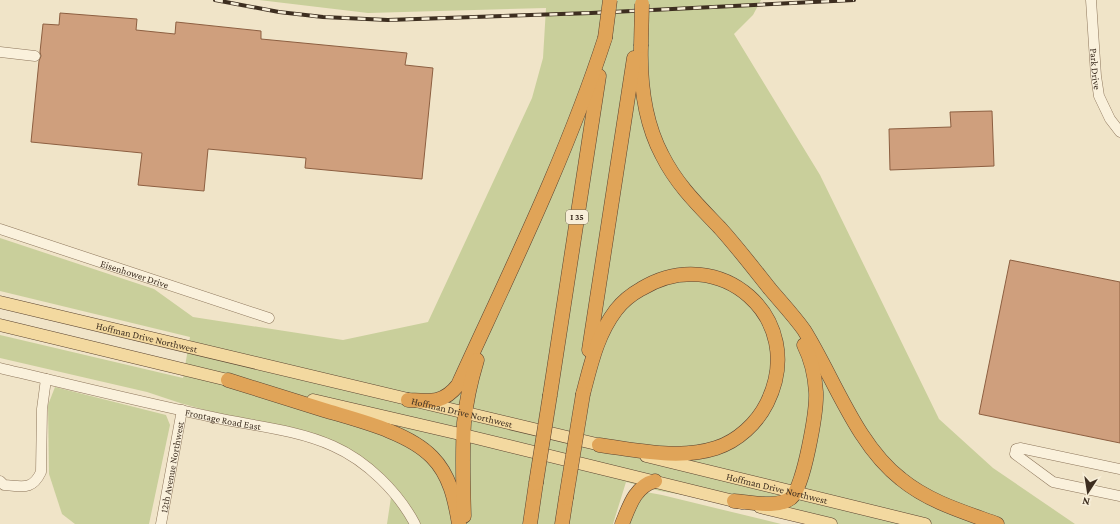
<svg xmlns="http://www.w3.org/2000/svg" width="1120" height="524" font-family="'Crimson Pro',serif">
	<rect width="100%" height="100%" fill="#f0e4c8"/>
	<g fill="#c9cf9b">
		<path d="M259,0H761L753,15L734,34L820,175L939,419L993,468L1075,524H808L707,499L660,491L626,482L613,524H387L393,484L355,452L180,403L147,392L0,358V335L183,378L190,337L0,291V238L154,289L193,317L343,340L428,322L532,98L543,58L546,8L368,13Z"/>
		<path d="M55,387L166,415L170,425L149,524H75L62,514L49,474L48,405Z"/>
		<path d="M646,492L662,495L781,524H616L625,498Z"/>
	</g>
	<g fill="#cf9f7d" stroke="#8d5f41">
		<path d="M60,13L137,19L136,30L175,34L176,22L261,31V39L407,53L405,65L433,68L422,179L305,168L306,158L208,149L204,191L138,185L142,153L31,142L39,61L41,56L40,52L43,24L59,25Z"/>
		<path d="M992,111L994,166L890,170L889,129L951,127L950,112Z"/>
		<path d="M1010,260L1120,282V443L979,414Z"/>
	</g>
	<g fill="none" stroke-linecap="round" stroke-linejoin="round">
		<defs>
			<g id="minor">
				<path id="s1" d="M1091,0L1096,76L1099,96L1110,119L1120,132"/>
				<path d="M0,52L35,56"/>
				<path id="s2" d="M0,229L269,318"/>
				<path id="s3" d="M0,368C71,385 141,402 212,417C252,426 295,429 333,446C367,461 398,492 415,524"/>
				<path d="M1120,469L1020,448L1016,449L1015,454L1053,482L1120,496"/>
				<path d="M0,481L4,485C22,486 32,491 41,472L42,409L46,379"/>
				<path id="s4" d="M161,524L182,410"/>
			</g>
			<g id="major">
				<path id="s5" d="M0,302L609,447"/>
				<path d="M0,325L236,382"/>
				<path d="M313,400L464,435L742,503"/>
				<path id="s6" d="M646,456L925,524"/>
				<path d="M760,507L831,524"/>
			</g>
			<g id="highway">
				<path d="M641,46C640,83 644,121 662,155C677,185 698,205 720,228C738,248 754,269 770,289C781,302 794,316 804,330C834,378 856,444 901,479C929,502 964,512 997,524"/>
				<path d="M589,350L634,58"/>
				<path d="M228,380C260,390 292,400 324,410C357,420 408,432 432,457C450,475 455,500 459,524"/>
				<path d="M583,394C591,364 597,335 616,310C623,301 632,294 641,289C719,241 809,318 767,403C757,423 738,441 716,448C679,460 637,450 599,445"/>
				<path d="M550,395L599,76"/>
				<path d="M408,400C430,401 443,404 458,385C510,271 566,158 605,38"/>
				<path d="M734,501C752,502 776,509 791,498C804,487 817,410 816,392C815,376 811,359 804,345"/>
				<path d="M464,516C463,485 462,454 464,423C466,402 471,380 477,360"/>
				<path d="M530,524L536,483"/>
				<path d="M562,524L566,498"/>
				<path d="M622,524C629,507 635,486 655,481"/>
			</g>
		</defs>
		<use href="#minor" stroke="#8d765c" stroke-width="11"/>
		<use href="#major" stroke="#5b4430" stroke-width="13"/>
		<use href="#highway" stroke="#5b4430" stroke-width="15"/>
		<use href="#minor" stroke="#faf1dc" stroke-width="10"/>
		<use href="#major" stroke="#f3d9a0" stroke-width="12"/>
		<use href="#highway" stroke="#e0a458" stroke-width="14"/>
		<defs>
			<path id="rail" d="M215,0L279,12L323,17L388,20L591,13L854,0"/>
		</defs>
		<use href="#rail" stroke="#3d2e20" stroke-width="4"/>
		<use href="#rail" stroke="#f7eed8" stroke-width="2.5" stroke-dasharray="8" stroke-linecap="butt"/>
		<defs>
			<g id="highway-bridge">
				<path d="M605,38L610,0"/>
				<path d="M641,46L642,4"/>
				<path d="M536,483L550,395"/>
				<path d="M566,498L583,394"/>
			</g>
		</defs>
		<use href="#highway-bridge" stroke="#5b4430" stroke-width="15" stroke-linecap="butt"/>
		<use href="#highway-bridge" stroke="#e0a458" stroke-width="14"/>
	</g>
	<g text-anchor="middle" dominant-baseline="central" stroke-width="3" stroke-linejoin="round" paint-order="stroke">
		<rect fill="#f7eed8" stroke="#756857" stroke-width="1" x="566" y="210" width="22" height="14" rx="3"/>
		<g font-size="9" font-weight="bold" fill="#3d2e20">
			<text x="577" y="217">I 35</text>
		</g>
		<g font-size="10" fill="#3d2e20" stroke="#f7eed8">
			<text stroke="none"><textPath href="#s1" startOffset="69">Park Drive</textPath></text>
			<text stroke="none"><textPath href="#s2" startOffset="142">Eisenhower Drive</textPath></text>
			<text stroke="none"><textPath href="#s5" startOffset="151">Hoffman Drive Northwest</textPath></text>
			<text stroke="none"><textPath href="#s5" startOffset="475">Hoffman Drive Northwest</textPath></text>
			<text stroke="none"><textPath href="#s3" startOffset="229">Frontage Road East</textPath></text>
			<text stroke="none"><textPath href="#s4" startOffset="58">12th Avenue Northwest</textPath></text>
			<text stroke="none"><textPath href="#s6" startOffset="135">Hoffman Drive Northwest</textPath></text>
		</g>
	</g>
	<g transform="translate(1088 492) rotate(192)" stroke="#f7eed8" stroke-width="3" paint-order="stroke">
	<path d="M0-3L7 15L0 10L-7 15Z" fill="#3d2e20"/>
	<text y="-6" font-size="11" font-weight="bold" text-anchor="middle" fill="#3d2e20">N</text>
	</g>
</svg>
